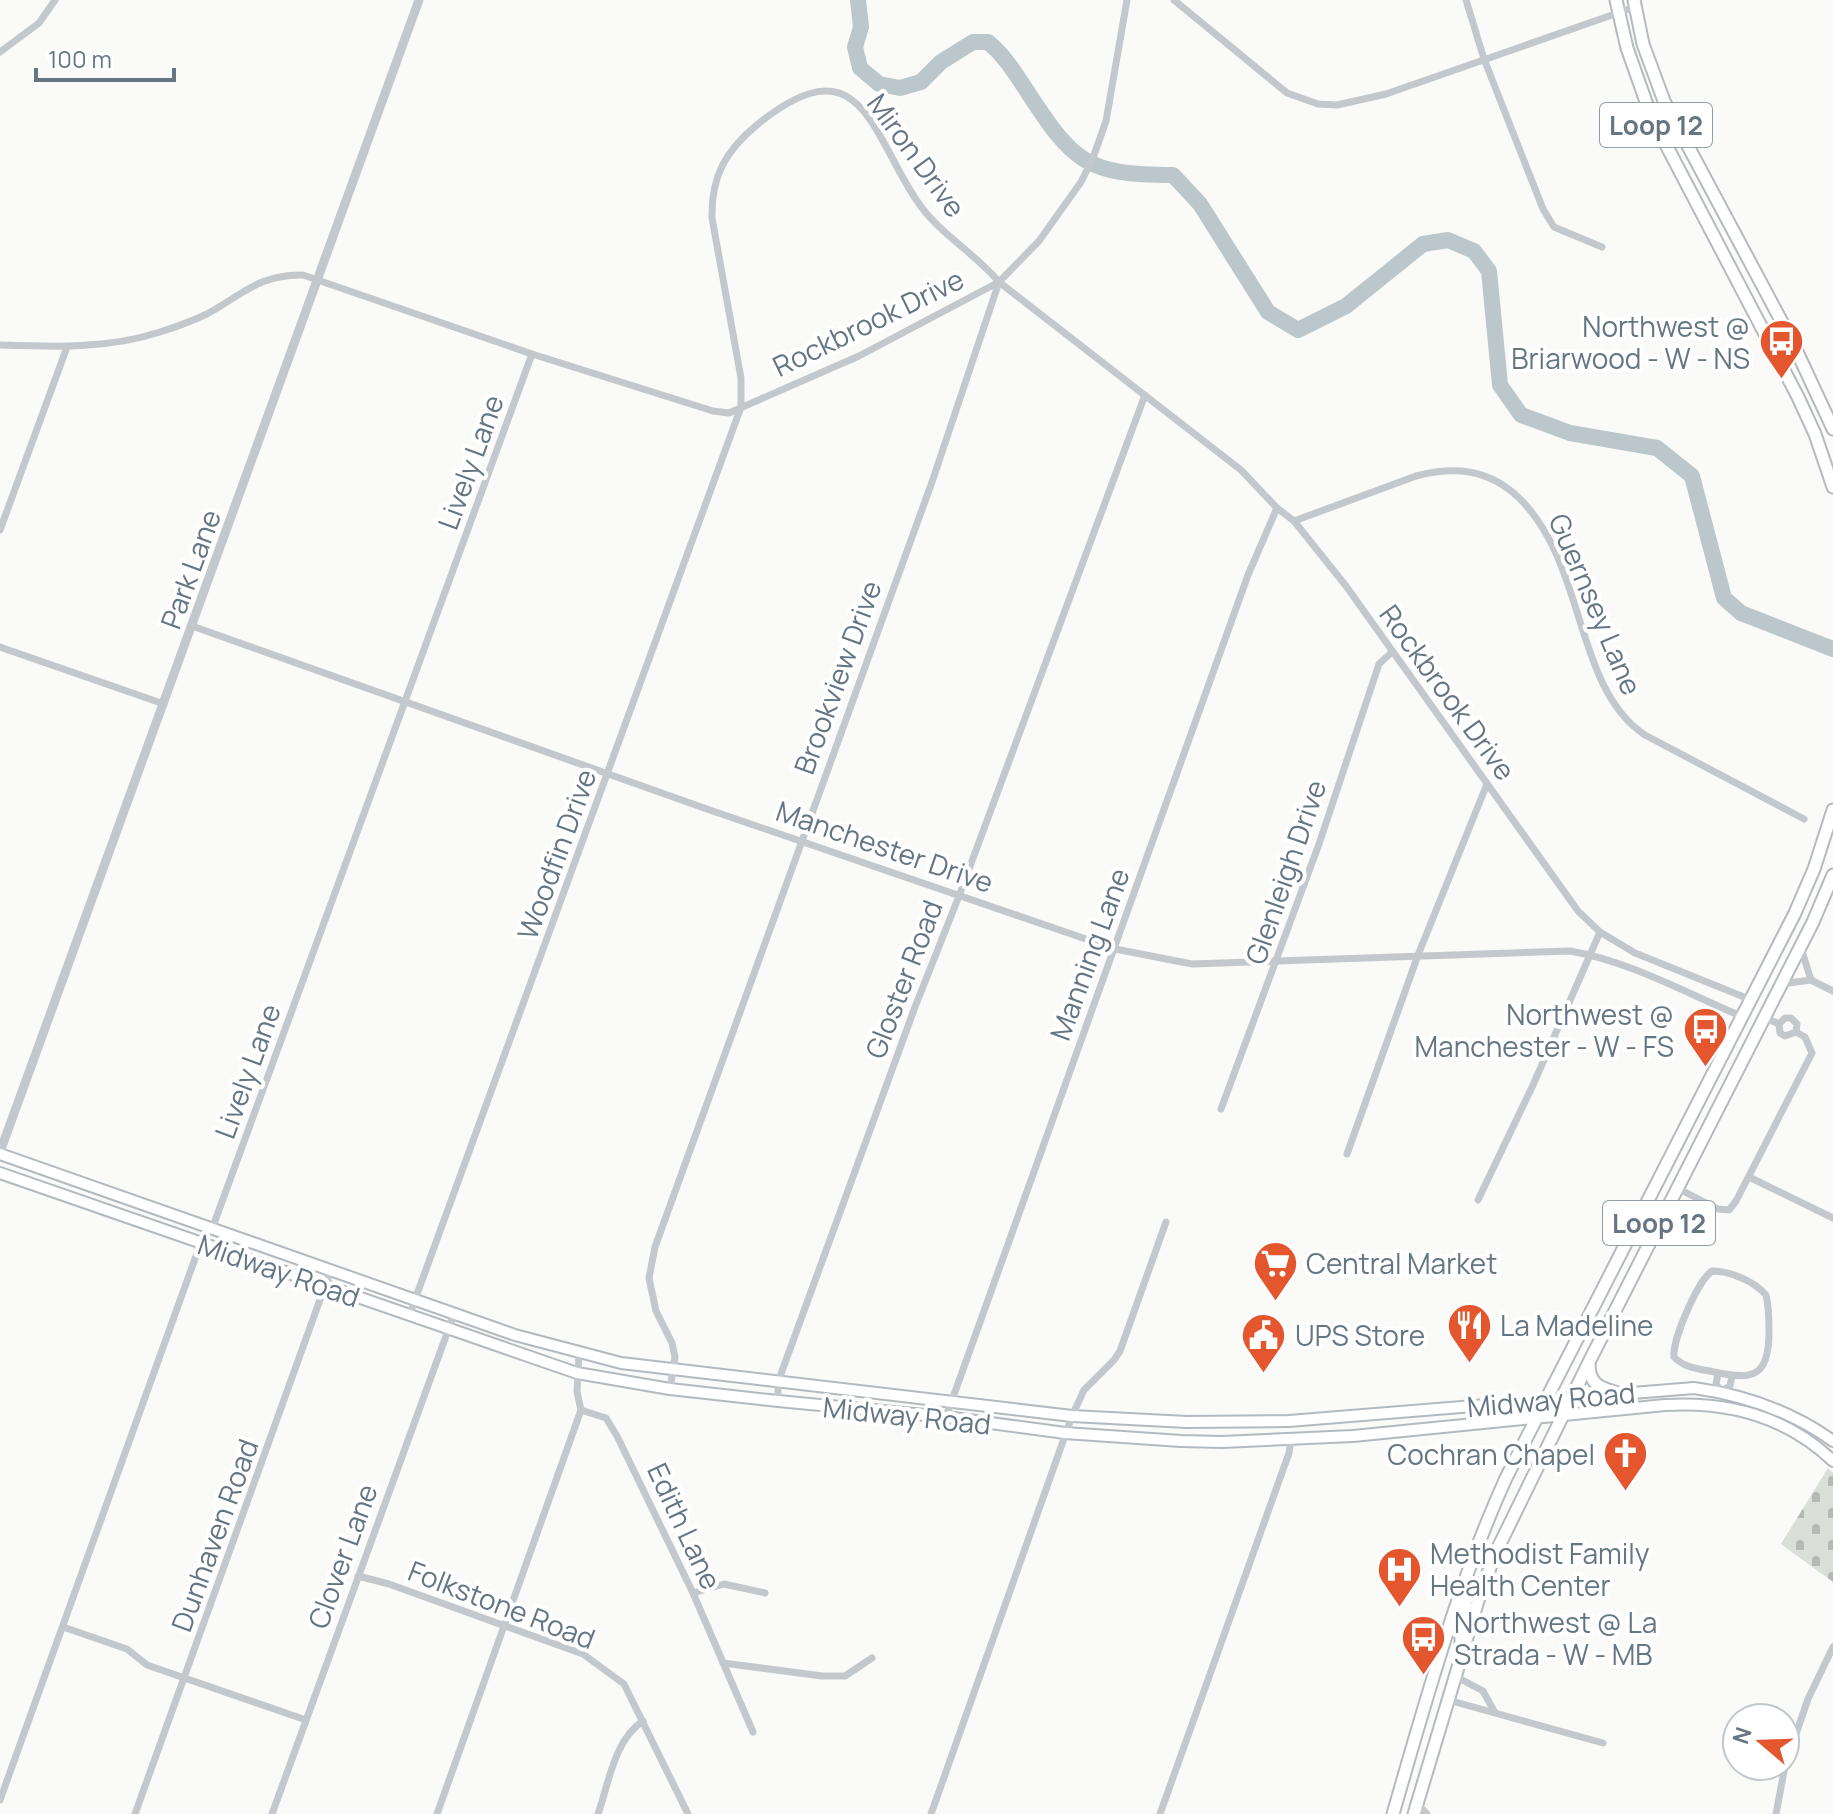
<svg xmlns="http://www.w3.org/2000/svg" width="1833" height="1814" font-family="Manrope,sans-serif">
	<defs>
		<pattern id="cemetery-stones" width="16" height="16" patternUnits="userSpaceOnUse" patternTransform="scale(2)"><rect width="16" height="16" fill="#dadfd7"/><path d="M2 7V4a2 2 0 0 1 4 0v3zM10 15v-3a2 2 0 0 1 4 0v3z" fill="#b4b9b4"/></pattern>
	</defs>
	<rect width="100%" height="100%" fill="#fafaf8"/>
	<path fill="url(#cemetery-stones)" d="M1828,1468L1833,1473V1582L1781,1544Z"/>
	<g fill="none" stroke-linecap="round" stroke-linejoin="round">
		<path stroke="#bbc7cb" stroke-width="16" d="M858,0L861,27L855,47L860,68L879,84L900,88L921,82L941,62L973,42H988C1005,56 1015,73 1027,91C1073,162 1086,175 1173,175L1200,204L1268,312L1298,330L1346,306L1423,244L1448,240L1474,251L1489,271L1500,385L1521,415L1570,433L1657,448L1692,476L1724,598L1741,613L1833,649"/>
		<defs>
			<g id="secondary">
				<path d="M0,1154L515,1335L621,1363L1072,1416L1187,1422L1289,1421L1694,1388C1745,1395 1791,1411 1833,1441"/>
				<path d="M0,1173L577,1373L670,1389L778,1401L946,1417L1065,1433L1181,1441L1222,1442L1353,1436L1665,1405C1728,1401 1787,1417 1833,1461"/>
			</g>
			<g id="primary">
				<path d="M1616,0L1627,48L1651,116L1798,397L1815,434L1833,487"/>
				<path d="M1634,0L1643,44L1664,101L1792,341L1833,429"/>
				<path d="M1589,1364C1589,1385 1601,1388 1618,1393"/>
				<path d="M1460,1590L1467,1598L1461,1621V1645"/>
				<path d="M1393,1814C1426,1700 1457,1586 1506,1478L1795,913L1814,869L1833,810"/>
				<path d="M1414,1814L1480,1594L1496,1552L1590,1360L1813,922L1833,875"/>
			</g>
		</defs>
		<use href="#secondary" stroke="#b3babf" stroke-width="14"/>
		<use href="#primary" stroke="#b5babe" stroke-width="15"/>
		<g stroke="#c3c8cc" stroke-width="7">
			<path d="M1174,0L1287,93L1318,104L1337,105L1386,94L1635,7"/>
			<path d="M1466,0L1484,59L1543,209L1554,227L1602,247"/>
			<path d="M0,52L39,23L55,0"/>
			<path d="M0,345C55,347 108,349 160,332C176,327 192,321 207,314C242,295 259,274 303,275L532,354L713,411L729,413L859,356L999,282"/>
			<path d="M1294,521L1416,476C1455,466 1488,469 1518,497C1587,563 1573,687 1645,735L1804,819"/>
			<path d="M0,530L67,347"/>
			<path d="M192,626L704,808L1115,949L1192,964L1570,951C1629,961 1686,993 1741,1016"/>
			<path d="M0,647L164,704"/>
			<path d="M1600,932L1635,953L1749,999"/>
			<path d="M1801,948L1811,980"/>
			<path d="M1781,984L1811,980L1833,991"/>
			<path d="M1764,1017L1779,1024L1780,1033L1785,1036L1796,1032L1797,1024L1791,1018H1785L1779,1024"/>
			<path d="M1221,1109L1319,844L1379,664L1392,652"/>
			<path d="M1347,1154L1418,955L1487,784"/>
			<path d="M1749,1177L1833,1218"/>
			<path d="M1677,1188L1718,1209L1729,1210L1736,1201L1812,1053L1805,1037L1796,1032"/>
			<path d="M1712,1271C1730,1271 1754,1281 1766,1295C1769,1307 1769,1320 1769,1332C1769,1376 1754,1381 1714,1372C1700,1369 1684,1368 1674,1357C1672,1340 1698,1280 1712,1271Z"/>
			<path d="M409,1316L741,407V378L712,218C711,176 726,150 758,124C861,41 871,133 917,201C939,234 974,252 999,282L1241,470L1277,508L1294,521L1346,586L1578,911L1600,932L1533,1085L1478,1200"/>
			<path d="M579,1353L577,1392L581,1410"/>
			<path d="M1718,1373L1716,1384L1721,1391L1730,1386L1732,1376"/>
			<path d="M670,1389L675,1357L672,1343L656,1311L649,1278L655,1247L932,482L999,282L1039,241L1081,182L1093,158L1106,121L1127,0"/>
			<path d="M778,1401V1382L915,1007L959,896L1145,395"/>
			<path d="M581,1410L606,1418L617,1436L693,1593L753,1732"/>
			<path d="M946,1417L1248,575L1277,508"/>
			<path d="M358,1576L389,1584L583,1654L624,1684L688,1814"/>
			<path d="M693,1593L724,1584L765,1593"/>
			<path d="M63,1627L127,1649L147,1665L306,1720"/>
			<path d="M723,1663L822,1676H845L872,1658"/>
			<path d="M1455,1676L1483,1691L1494,1711"/>
			<path d="M1448,1700L1603,1743"/>
			<path d="M1785,1766L1808,1699L1833,1647"/>
			<path d="M0,1800L201,1242L212,1229L532,354"/>
			<path d="M1417,1804L1427,1814"/>
			<path d="M135,1814L331,1269"/>
			<path d="M272,1814L454,1314"/>
			<path d="M437,1814L581,1410"/>
			<path d="M598,1814C609,1783 614,1740 643,1721"/>
			<path d="M931,1814L1072,1416L1084,1390L1114,1360L1120,1351L1166,1222"/>
			<path d="M1160,1814L1289,1453L1291,1440"/>
			<path d="M1776,1814L1785,1766"/>
		</g>
		<path stroke="#c3c8cc" stroke-width="9" d="M0,1152L419,0"/>
		<use href="#secondary" stroke="#fff" stroke-width="10"/>
		<use href="#primary" stroke="#fff" stroke-width="11"/>
	</g>
	<defs>
		<symbol id="bus-pin" viewBox="-11 -11 22 30"><path d="M0 17L-7.5 6A9.5 9.5 0 1 1 7.5 6Z" fill="#e4572e" stroke="#fff"/><path d="M-5-6H5V4H4V6H2V4H-2V6H-4V4H-5ZM-3.5-4V0h7V-4ZM-3.5 1.2v1.5H-2V1.2ZM2 1.2v1.5H3.5V1.2Z" fill="#fff"/></symbol>
		<symbol id="supermarket-pin" viewBox="-11 -11 22 30"><path d="M0 17L-7.5 6A9.5 9.5 0 1 1 7.5 6Z" fill="#e4572e" stroke="#fff"/><path d="M-6-5.5h2.5l.6 2H6L4.5 2H-2.5L-4.4-4H-6ZM-1.5 3.2a1.3 1.3 0 1 0 .1 0ZM3 3.2a1.3 1.3 0 1 0 .1 0Z" fill="#fff"/></symbol>
		<symbol id="restaurant-pin" viewBox="-11 -11 22 30"><path d="M0 17L-7.5 6A9.5 9.5 0 1 1 7.5 6Z" fill="#e4572e" stroke="#fff"/><path d="M-5-6h1v4h1v-4h1v4h1v-4h1v5L-1.5 .5V6h-2V.5L-5-1ZM5-6V6H3V1.5H1.5Q1.5-4 5-6Z" fill="#fff"/></symbol>
		<symbol id="civic-pin" viewBox="-11 -11 22 30"><path d="M0 17L-7.5 6A9.5 9.5 0 1 1 7.5 6Z" fill="#e4572e" stroke="#fff"/><path d="M-.6-6.5H3V-4.5H.6V-3L4-1V1h2V6H-6V1h2V-1L-.6-3ZM-1.2 2.5V6h2.4V2.5Z" fill="#fff"/></symbol>
		<symbol id="church-pin" viewBox="-11 -11 22 30"><path d="M0 17L-7.5 6A9.5 9.5 0 1 1 7.5 6Z" fill="#e4572e" stroke="#fff"/><path d="M-1.2-6h2.4v3.5h3.3v2.4h-3.3V6h-2.4V-.1h-3.3v-2.4h3.3Z" fill="#fff"/></symbol>
		<symbol id="hospital-pin" viewBox="-11 -11 22 30"><path d="M0 17L-7.5 6A9.5 9.5 0 1 1 7.5 6Z" fill="#e4572e" stroke="#fff"/><path d="M-5-5h3v3.5h4V-5h3V5h-3V1.5h-4V5h-3Z" fill="#fff"/></symbol>
	</defs>
	<g fill-rule="evenodd">
		<use href="#bus-pin" x="1756" y="316" width="51" height="69"/>
		<use href="#bus-pin" x="1680" y="1004" width="51" height="69"/>
		<use href="#supermarket-pin" x="1250" y="1238" width="51" height="69"/>
		<use href="#restaurant-pin" x="1444" y="1300" width="51" height="69"/>
		<use href="#civic-pin" x="1238" y="1310" width="51" height="69"/>
		<use href="#church-pin" x="1600" y="1428" width="51" height="69"/>
		<use href="#hospital-pin" x="1374" y="1544" width="51" height="69"/>
		<use href="#bus-pin" x="1398" y="1612" width="51" height="69"/>
	</g>
	<g text-anchor="middle" dominant-baseline="central" stroke-width="8" stroke-linejoin="round" paint-order="stroke">
		<g fill="#fff" stroke="#939fa8" stroke-width="2">
			<rect x="1600" y="103" width="112" height="44" rx="6"/>
			<rect x="1603" y="1201" width="112" height="44" rx="6"/>
		</g>
		<g font-size="26" font-weight="bold" fill="#657683">
			<text x="1656" y="125">Loop 12</text>
			<text x="1659" y="1223">Loop 12</text>
		</g>
		<g font-size="28" fill="#657683" stroke="#fff">
			<text transform="translate(917 155) rotate(54)">Miron Drive</text>
			<text transform="translate(868 322) rotate(-26)">Rockbrook Drive</text>
			<text transform="translate(470 462) rotate(-70)">Lively Lane</text>
			<text transform="translate(190 569) rotate(-70)">Park Lane</text>
			<text transform="translate(1596 604) rotate(67)">Guernsey Lane</text>
			<text transform="translate(837 677) rotate(-70)">Brookview Drive</text>
			<text transform="translate(1448 692) rotate(54)">Rockbrook Drive</text>
			<text transform="translate(885 846) rotate(19)">Manchester Drive</text>
			<text transform="translate(556 854) rotate(-70)">Woodfin Drive</text>
			<text transform="translate(1285 872) rotate(-71)">Glenleigh Drive</text>
			<text transform="translate(1089 954) rotate(-70)">Manning Lane</text>
			<text transform="translate(903 979) rotate(-69)">Gloster Road</text>
			<text transform="translate(247 1071) rotate(-70)">Lively Lane</text>
			<text transform="translate(279 1270) rotate(19)">Midway Road</text>
			<text transform="translate(1551 1399) rotate(-5)">Midway Road</text>
			<text transform="translate(907 1415) rotate(6)">Midway Road</text>
			<text transform="translate(685 1526) rotate(65)">Edith Lane</text>
			<text transform="translate(214 1535) rotate(-70)">Dunhaven Road</text>
			<text transform="translate(342 1556) rotate(-70)">Clover Lane</text>
			<text transform="translate(502 1604) rotate(21)">Folkstone Road</text>
		</g>
		<g font-size="28" fill="#657683" stroke="#fff" text-anchor="start">
			<text x="1750" y="326" text-anchor="end">Northwest @<tspan x="1750" dy="32">Briarwood - W - NS</tspan></text>
			<text x="1674" y="1014" text-anchor="end">Northwest @<tspan x="1674" dy="32">Manchester - W - FS</tspan></text>
			<text x="1306" y="1263">Central Market</text>
			<text x="1500" y="1325">La Madeline</text>
			<text x="1295" y="1335">UPS Store</text>
			<text x="1595" y="1454" text-anchor="end">Cochran Chapel</text>
			<text x="1430" y="1553">Methodist Family<tspan x="1430" dy="32">Health Center</tspan></text>
			<text x="1454" y="1622">Northwest @ La<tspan x="1454" dy="32">Strada - W - MB</tspan></text>
		</g>
	</g>
	<g transform="translate(1761 1742) rotate(289)"><circle r="38" fill="#ffffff" stroke="#c1c8cd" stroke-width="2"/>
	<path d="M0-6L14 30L0 20L-14 30Z" fill="#e4572e"/>
	<text y="-12" font-size="22" font-weight="bold" text-anchor="middle" fill="#657683">N</text>
	</g>
	<path d="M36 68v12h138v-12" fill="none" stroke="#657683" stroke-width="4"/>
	<text x="48" y="68" font-size="24" fill="#657683" stroke="#ffffff" stroke-width="6" paint-order="stroke">100 m</text>
</svg>
